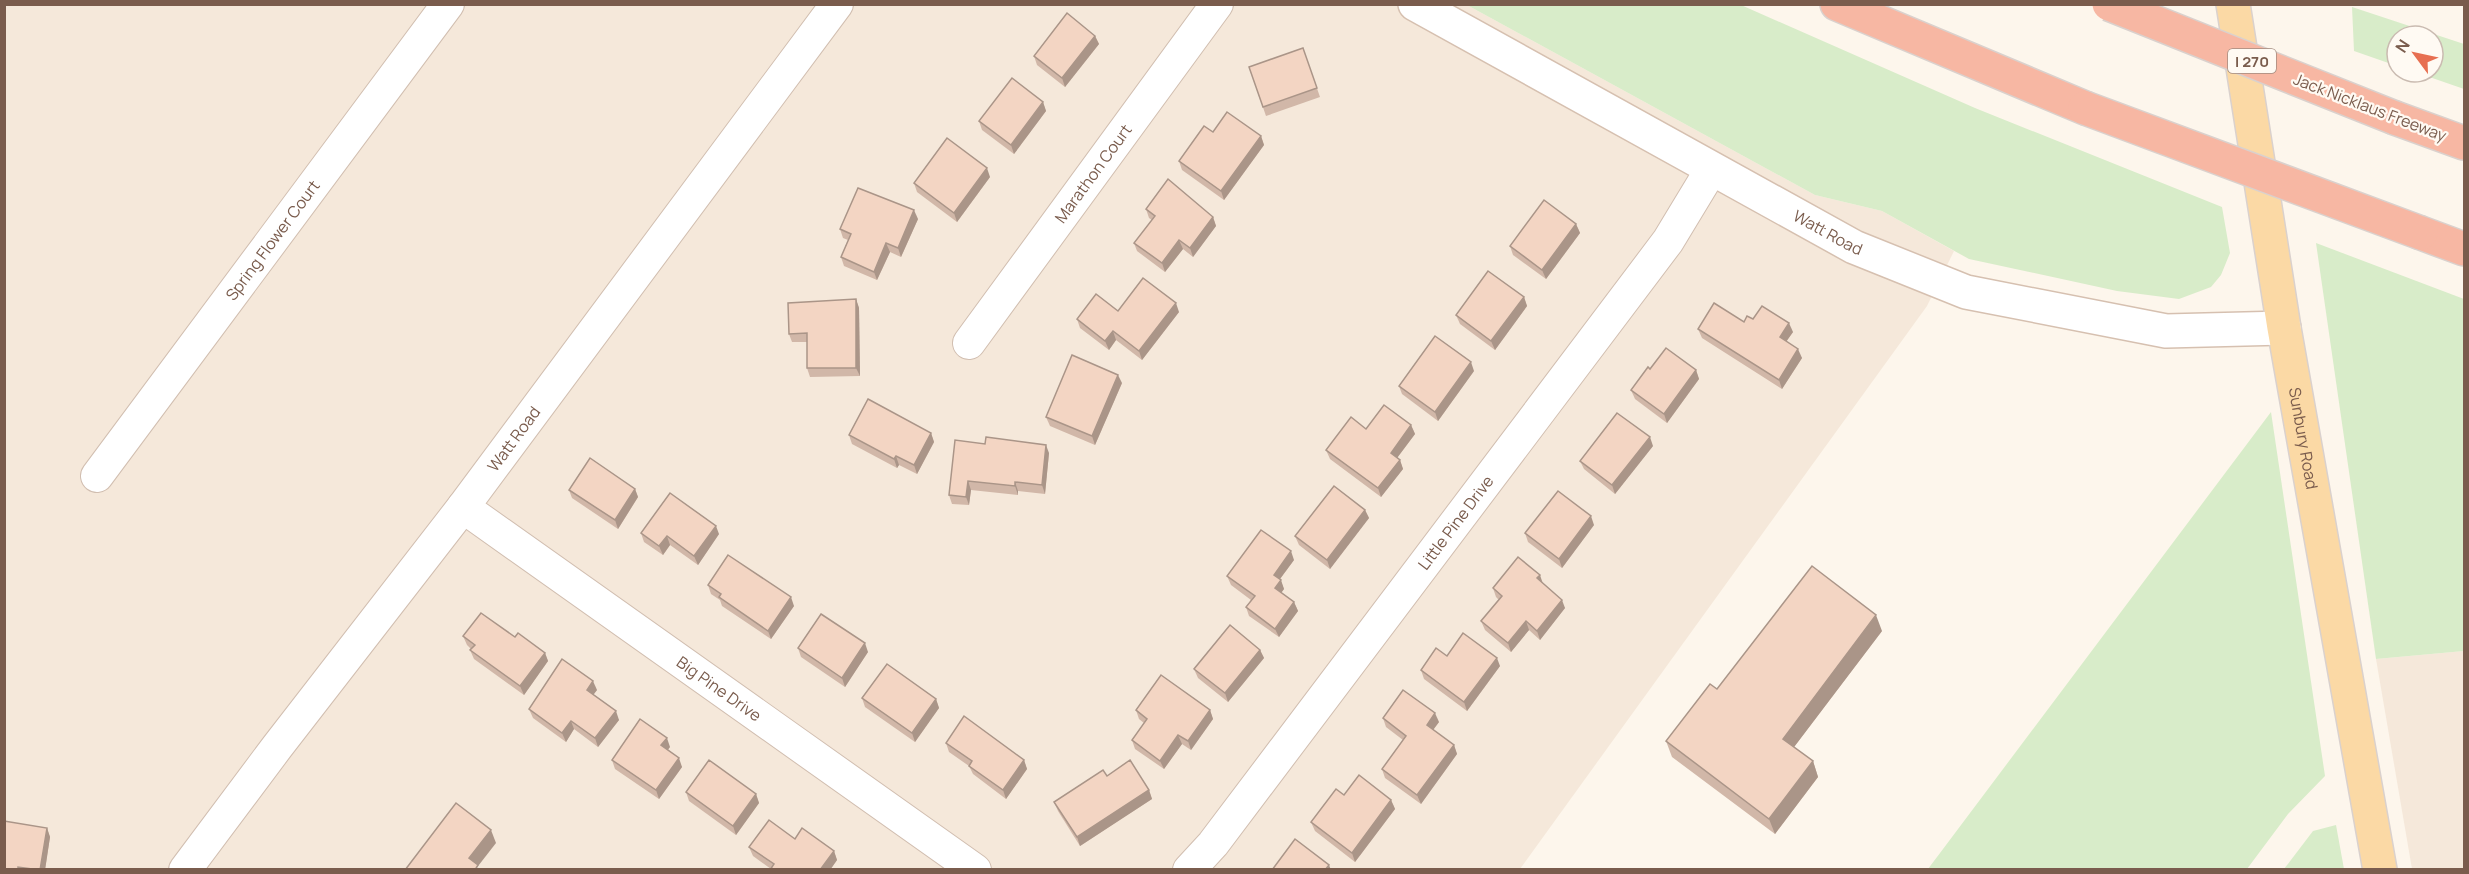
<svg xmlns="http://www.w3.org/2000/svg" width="2469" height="874" font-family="Manrope,sans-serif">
	<rect width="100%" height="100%" fill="#fdf6ec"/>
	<g fill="#f5e8da">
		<path d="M5,5H1467L1815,195L1882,211L1954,251L1927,306L1520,869L5,870Z"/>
		<path d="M2464,651V869H2412L2376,659Z"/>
	</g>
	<g fill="#d8ecc9">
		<path d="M1467,5H1741L1975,108L2222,207L2230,253L2221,275L2211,287L2179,299L2117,291L1969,259L1882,211L1815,195Z"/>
		<path d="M2352,7L2464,44V89L2415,72H2433V36H2397V66L2354,51Z"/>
		<path d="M2316,243L2464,299V651L2376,659Z"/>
		<path d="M2271,412L2325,776L2288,814L2247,869H1928Z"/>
		<path d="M2336,825L2344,869H2284L2313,831Z"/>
	</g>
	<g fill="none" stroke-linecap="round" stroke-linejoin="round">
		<defs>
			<g id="street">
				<path id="s1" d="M969,343L1217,4"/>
				<path id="s2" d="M97,476L448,4"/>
				<path id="s3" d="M463,507L975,870"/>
				<path id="s4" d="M185,870L277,747L463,507L837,4"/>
				<path id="s5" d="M1189,870L1213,844L1668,241L1711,170"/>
			</g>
			<g id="secondary">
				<path id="s6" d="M1415,4L1854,247L1966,292L2166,331L2284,328"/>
			</g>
			<g id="primary">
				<path id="s7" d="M2233,4L2284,328L2380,870"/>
			</g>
			<g id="highway">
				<path d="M1837,4L2085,108"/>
				<path d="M2395,118L2464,143"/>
				<path d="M2421,233L2464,249"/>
			</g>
		</defs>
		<use href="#street" stroke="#d1beb0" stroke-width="34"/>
		<use href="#secondary" stroke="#d6c0b0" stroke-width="36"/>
		<use href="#primary" stroke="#dad1cd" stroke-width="36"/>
		<use href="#highway" stroke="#dad1cd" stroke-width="36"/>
		<use href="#street" stroke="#fff" stroke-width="32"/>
		<use href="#secondary" stroke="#fff" stroke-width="33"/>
		<use href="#primary" stroke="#fbd9a5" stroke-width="33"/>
		<use href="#highway" stroke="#f7b7a3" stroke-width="33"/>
		<defs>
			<g id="highway-bridge">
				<path d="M2109,4L2395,118"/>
				<path d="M2085,108L2421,233"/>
			</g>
		</defs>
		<use href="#highway-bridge" stroke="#dad1cd" stroke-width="36" stroke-linecap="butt"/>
		<use href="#highway-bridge" stroke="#f7b7a3" stroke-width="33"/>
	</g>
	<g fill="#d1b7a8">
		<path d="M1095,36L1099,44L1065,87L1037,65L1034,56Z"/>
		<path d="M1303,48L1320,97L1266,116L1249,67Z"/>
		<path d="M1043,102L1046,111L1014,154L982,130L979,121Z"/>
		<path d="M1213,132L1261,136L1264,145L1224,200L1182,170L1179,161Z"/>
		<path d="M990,177L957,222L917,192L914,183Z"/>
		<path d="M1146,209L1213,217L1216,226L1193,257L1183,249L1165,272L1137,251L1134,243L1152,220L1149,218Z"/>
		<path d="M918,219L901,257L890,252L877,280L844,266L841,257L848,240L843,238L840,229Z"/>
		<path d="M1576,224L1580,233L1546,279L1513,255L1510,246Z"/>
		<path d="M1524,297L1527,306L1495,350L1460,324L1456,315Z"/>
		<path d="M856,299L859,308L860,376L810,377L807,368V342H792L789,334Z"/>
		<path d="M1118,311L1179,312L1142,360L1116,340L1109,350L1080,328L1077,319Z"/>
		<path d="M1753,319L1793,332L1786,342L1802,358L1782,389L1702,338L1698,329L1744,322Z"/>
		<path d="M1650,369L1696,370L1699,379L1667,423L1635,399L1631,390Z"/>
		<path d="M1474,371L1438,421L1402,394L1399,386Z"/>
		<path d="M1122,383L1095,445L1050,426L1046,417Z"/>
		<path d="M1411,425L1415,434L1397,458L1400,460L1403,469L1381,497L1330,459L1326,450L1366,429Z"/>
		<path d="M931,433L934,442L917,474L899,465L897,468L852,444L849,435Z"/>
		<path d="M955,440L1049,453L1045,494L1018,491V495L971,490L969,505L952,504L949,495Z"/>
		<path d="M1653,446L1615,494L1584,469L1580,461Z"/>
		<path d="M635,489L638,497L618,529L572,498L569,490Z"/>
		<path d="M1365,510L1369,518L1330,569L1299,545L1295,536Z"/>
		<path d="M1594,525L1562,568L1528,542L1525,533Z"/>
		<path d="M641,533L719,534L698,565L670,545L663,555L644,542Z"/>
		<path d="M1294,560L1280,579L1284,589L1281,593L1294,602L1298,611L1279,637L1249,616L1246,607L1251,600L1231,585L1227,576Z"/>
		<path d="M1543,584L1565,608L1540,640L1529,630L1511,652L1485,630L1481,621L1499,600L1496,597L1493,588Z"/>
		<path d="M708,585L794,606L771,639L722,606L720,600L711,594Z"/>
		<path d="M1882,631L1794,747L1813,761L1818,777L1775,834L1672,757L1666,741L1717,689Z"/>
		<path d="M463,636L515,637L545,653L548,661L524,695L474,659L470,650L471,649L467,645Z"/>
		<path d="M798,648L868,652L845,687L801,657Z"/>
		<path d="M1260,650L1264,658L1228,702L1198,678L1194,669Z"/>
		<path d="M1447,656L1500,666L1467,711L1424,679L1421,670Z"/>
		<path d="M597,690L593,695L619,720L598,747L574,729L566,742L533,718L529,709Z"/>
		<path d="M862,698L936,699L939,708L915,742L865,707Z"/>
		<path d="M1136,710H1210L1213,719L1191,750L1182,744L1164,769L1135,749L1132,740L1144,723L1139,719Z"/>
		<path d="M1383,718L1439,722L1433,730L1454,745L1457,754L1421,804L1385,778L1382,769L1403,740L1386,727Z"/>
		<path d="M946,743L1024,760L1027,769L1006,799L973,774L969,766L949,752Z"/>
		<path d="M670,747L668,750L682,767L659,799L615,769L612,760Z"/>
		<path d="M1107,776L1149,790L1152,799L1080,846L1058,811L1054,802Z"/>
		<path d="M686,792L756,794L759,803L736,835L689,801Z"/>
		<path d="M1344,795L1391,800L1395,809L1355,862L1315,831L1311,822Z"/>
		<path d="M47,828L50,837L45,870H4Z"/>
		<path d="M795,839L834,851L837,860L830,870H770L771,869L753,856L749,847Z"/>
	</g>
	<g fill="#aa9588">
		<path d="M1095,36L1099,44L1065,87L1062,78Z"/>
		<path d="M1043,102L1046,111L1014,154L1011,145Z"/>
		<path d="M1261,136L1264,145L1224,200L1221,191Z"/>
		<path d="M987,168L990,177L957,222L954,213Z"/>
		<path d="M914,210L918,219L901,257L898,248Z"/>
		<path d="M1213,217L1216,226L1193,257L1190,248Z"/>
		<path d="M1576,224L1580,233L1546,279L1542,270Z"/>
		<path d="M1179,240L1183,249L1165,272L1162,263Z"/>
		<path d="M886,243L890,252L877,280L874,272Z"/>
		<path d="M1524,297L1527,306L1495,350L1491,341Z"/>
		<path d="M856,299L859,308L860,376L856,368Z"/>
		<path d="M1176,303L1179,312L1142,360L1139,351Z"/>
		<path d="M1789,323L1793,332L1783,346L1780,337Z"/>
		<path d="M1113,331L1116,340L1109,350L1105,341Z"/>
		<path d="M1798,349L1802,358L1782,389L1779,380Z"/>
		<path d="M1471,362L1474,371L1438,421L1435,412Z"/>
		<path d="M1696,370L1699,379L1667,423L1664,414Z"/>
		<path d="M1118,375L1122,383L1095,445L1092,436Z"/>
		<path d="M1411,425L1415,434L1394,462L1391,453Z"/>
		<path d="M931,433L934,442L917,474L914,465Z"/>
		<path d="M1650,437L1653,446L1615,494L1612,485Z"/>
		<path d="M1046,445L1049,453L1045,494L1042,485Z"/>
		<path d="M896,456L899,465L897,468L894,459Z"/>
		<path d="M1400,460L1403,469L1381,497L1378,488Z"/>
		<path d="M968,481L971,490L969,505L966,497Z"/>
		<path d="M1015,482L1018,491V495L1015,486Z"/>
		<path d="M635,489L638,497L618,529L615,520Z"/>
		<path d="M1365,510L1369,518L1330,569L1327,560Z"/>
		<path d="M1591,516L1594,525L1562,568L1559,559Z"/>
		<path d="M716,526L719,534L698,565L694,556Z"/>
		<path d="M667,536L670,545L663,555L659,546Z"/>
		<path d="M1291,551L1294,560L1277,583L1274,575Z"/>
		<path d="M1540,575L1543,584L1537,578Z"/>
		<path d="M1281,580L1284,589L1278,597L1275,588Z"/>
		<path d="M791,597L794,606L771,639L768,631Z"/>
		<path d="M1562,600L1565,608L1540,640L1537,631Z"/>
		<path d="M1294,602L1298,611L1279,637L1275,629Z"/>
		<path d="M1876,615L1882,631L1788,755L1783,739Z"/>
		<path d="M1526,621L1529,630L1511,652L1508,643Z"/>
		<path d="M865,643L868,652L845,687L842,678Z"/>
		<path d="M1260,650L1264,658L1228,702L1225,693Z"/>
		<path d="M545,653L548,661L524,695L520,686Z"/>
		<path d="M1497,658L1500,666L1467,711L1464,702Z"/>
		<path d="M593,681L597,690L590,699L587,690Z"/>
		<path d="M936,699L939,708L915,742L912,733Z"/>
		<path d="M1210,710L1213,719L1191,750L1188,741Z"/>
		<path d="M616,711L619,720L598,747L595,738Z"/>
		<path d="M1435,713L1439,722L1430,734L1427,725Z"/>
		<path d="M571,721L574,729L566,742L562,733Z"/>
		<path d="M1178,735L1182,744L1164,769L1160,761Z"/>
		<path d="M667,738L670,747L664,754L661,745Z"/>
		<path d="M1454,745L1457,754L1421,804L1417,795Z"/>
		<path d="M679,758L682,767L659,799L656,790Z"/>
		<path d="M1024,760L1027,769L1006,799L1003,790Z"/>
		<path d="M1813,761L1818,777L1775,834L1769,819Z"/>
		<path d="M1149,790L1152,799L1080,846L1077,837Z"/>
		<path d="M756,794L759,803L736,835L733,826Z"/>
		<path d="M1391,800L1395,809L1355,862L1352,853Z"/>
		<path d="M47,828L50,837L45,870H40Z"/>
		<path d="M491,830L496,843L475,870L469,858Z"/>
		<path d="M834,851L837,860L830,870H820Z"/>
		<path d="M1329,865L1331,870H1325Z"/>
	</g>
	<g fill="#f3d5c3" stroke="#aa9588" stroke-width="1.5">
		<path d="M1067,13L1095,36L1062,78L1034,56Z"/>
		<path d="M1303,48L1317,88L1263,107L1249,67Z"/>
		<path d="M1012,78L1043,102L1011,145L979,121Z"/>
		<path d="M1227,112L1261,136L1221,191L1179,161L1204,126L1213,132Z"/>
		<path d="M947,138L987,168L954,213L914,183Z"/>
		<path d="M1168,179L1213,217L1190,248L1179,240L1162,263L1134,243L1155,216L1146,209Z"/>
		<path d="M858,188L914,210L898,248L886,243L874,272L841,257L851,234L840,229Z"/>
		<path d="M1544,200L1576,224L1542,270L1510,246Z"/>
		<path d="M1488,271L1524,297L1491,341L1456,315Z"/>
		<path d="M1143,278L1176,303L1139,351L1113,331L1105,341L1077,319L1096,294L1118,311Z"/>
		<path d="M856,299V368H807V333L789,334L788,303Z"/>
		<path d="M1714,303L1744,322L1747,316L1753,319L1762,306L1789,323L1780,337L1798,349L1779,380L1698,329Z"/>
		<path d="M1435,336L1471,362L1435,412L1399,386Z"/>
		<path d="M1666,348L1696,370L1664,414L1631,390L1648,367L1650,369Z"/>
		<path d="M1072,355L1118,375L1092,436L1046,417Z"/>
		<path d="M868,399L931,433L914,465L896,456L894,459L849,435Z"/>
		<path d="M1384,405L1411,425L1391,453L1400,460L1378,488L1326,450L1351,417L1366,429Z"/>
		<path d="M1617,413L1650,437L1612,485L1580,461Z"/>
		<path d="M986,437L1046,445L1042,485L1015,482V486L968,481L966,497L949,495L955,440L985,444Z"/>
		<path d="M590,458L635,489L615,520L569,490Z"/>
		<path d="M1334,486L1365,510L1327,560L1295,536Z"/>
		<path d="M1558,491L1591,516L1559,559L1525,533Z"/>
		<path d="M670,493L716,526L694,556L667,536L659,546L641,533Z"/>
		<path d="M1261,530L1291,551L1274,575L1281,580L1275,588L1294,602L1275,629L1246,607L1255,596L1227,576Z"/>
		<path d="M728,555L791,597L768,631L719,597L721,594L708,585Z"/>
		<path d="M1518,557L1540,575L1537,578L1562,600L1537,631L1526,621L1508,643L1481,621L1502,596L1493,588Z"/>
		<path d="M1812,566L1876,615L1783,739L1813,761L1769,819L1666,741L1710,684L1717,689Z"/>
		<path d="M481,613L515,637L518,633L545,653L520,686L470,650L475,645L463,636Z"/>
		<path d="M821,614L865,643L842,678L798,648Z"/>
		<path d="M1230,625L1260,650L1225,693L1194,669Z"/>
		<path d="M1463,633L1497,658L1464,702L1421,670L1436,648L1447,656Z"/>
		<path d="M562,659L593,681L587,690L616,711L595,738L571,721L562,733L529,709Z"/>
		<path d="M887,664L936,699L912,733L862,698Z"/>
		<path d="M1161,675L1210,710L1188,741L1178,735L1160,761L1132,740L1147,719L1136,710Z"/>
		<path d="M1403,690L1435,713L1427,725L1454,745L1417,795L1382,769L1406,736L1383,718Z"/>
		<path d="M964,716L1024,760L1003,790L969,766L972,761L946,743Z"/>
		<path d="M640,719L667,738L661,745L679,758L656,790L612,760Z"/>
		<path d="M709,760L756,794L733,826L686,792Z"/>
		<path d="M1130,760L1149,790L1077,837L1054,802L1103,770L1107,776Z"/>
		<path d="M1359,775L1391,800L1352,853L1311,822L1336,789L1344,795Z"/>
		<path d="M456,803L491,830L469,858L478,865L475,870H405Z"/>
		<path d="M769,820L795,839L802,828L834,851L820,870H770L774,864L749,847Z"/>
		<path d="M4,821L47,828L40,870L18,867V870H4Z"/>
		<path d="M1295,839L1329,865L1325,870H1272Z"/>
	</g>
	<g text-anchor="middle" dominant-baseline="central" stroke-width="4.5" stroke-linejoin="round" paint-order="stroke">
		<rect fill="#fffaf3" stroke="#a28b7f" stroke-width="1.5" x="2228" y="49" width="48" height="24" rx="4.5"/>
		<g font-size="15" font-weight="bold" fill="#7a5c4d">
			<text x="2252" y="61">I 270</text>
		</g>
		<g font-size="16" fill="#7a5c4d" stroke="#fffaf3">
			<text transform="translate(2370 107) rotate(21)">Jack Nicklaus Freeway</text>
			<text stroke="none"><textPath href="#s1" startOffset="210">Marathon Court</textPath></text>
			<text stroke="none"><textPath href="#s6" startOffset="472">Watt Road</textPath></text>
			<text stroke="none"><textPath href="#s2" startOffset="294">Spring Flower Court</textPath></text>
			<text stroke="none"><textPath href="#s7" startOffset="440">Sunbury Road</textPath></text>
			<text stroke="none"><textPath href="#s4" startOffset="542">Watt Road</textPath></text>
			<text stroke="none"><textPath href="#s5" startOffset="438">Little Pine Drive</textPath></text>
			<text stroke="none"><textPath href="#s3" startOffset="314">Big Pine Drive</textPath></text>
		</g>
	</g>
	<rect width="2469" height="874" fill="none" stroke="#7a5c4d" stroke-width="12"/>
	<g transform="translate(2415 54) rotate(303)"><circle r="28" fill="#fffaf3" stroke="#cabbb1" stroke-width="1.5"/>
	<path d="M0-4.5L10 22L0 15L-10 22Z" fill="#e76f51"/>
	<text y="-9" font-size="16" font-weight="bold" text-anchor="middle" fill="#7a5c4d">N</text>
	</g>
</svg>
